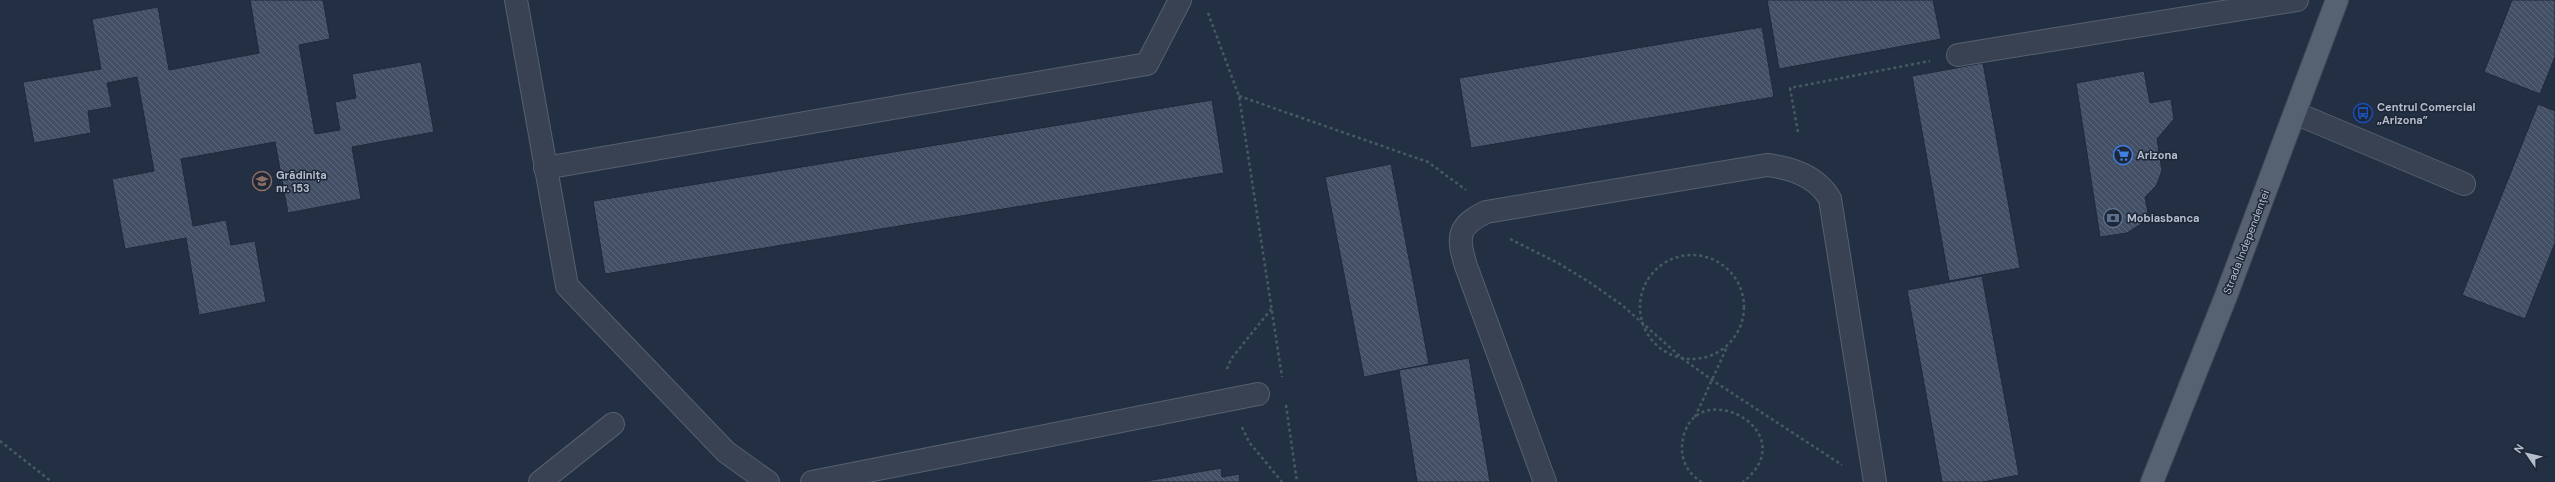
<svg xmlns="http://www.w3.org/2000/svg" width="2555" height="482" font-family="'DM Sans',sans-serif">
	<defs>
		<pattern id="building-back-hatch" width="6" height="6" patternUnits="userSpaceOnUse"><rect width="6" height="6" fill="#424f65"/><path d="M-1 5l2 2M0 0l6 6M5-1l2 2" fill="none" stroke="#5b667a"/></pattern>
	</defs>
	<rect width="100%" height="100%" fill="#233043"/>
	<g fill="url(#building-back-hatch)" stroke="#1f2939">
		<path d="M250,0H323L330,39L299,45L315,134L340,130L335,102L356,98L352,74L421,62L434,132L352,147L361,199L288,213L275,142L181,159L193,226L226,220L231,245L255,241L266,302L199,315L186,238L125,249L112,179L154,171L137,77L107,83L112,107L88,111L91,133L34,143L23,82L101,69L92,19L158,7L169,70L259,53Z"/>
		<path d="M1767,0H1933L1941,39L1779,69Z"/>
		<path d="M2512,0H2555V57L2540,94L2484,72Z"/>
		<path d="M1762,27L1774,97L1471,148L1459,78Z"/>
		<path d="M1983,63L2020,268L1949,281L1912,76Z"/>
		<path d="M2144,71L2150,103L2171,99L2174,119L2157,139L2162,171L2156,186L2145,197L2148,213L2141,224L2127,233L2100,237L2076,83Z"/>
		<path d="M1212,100L1224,173L605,274L593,201Z"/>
		<path d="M2538,104L2555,111V243L2525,319L2462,295Z"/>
		<path d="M1391,164L1429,364L1364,377L1325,177Z"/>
		<path d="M1982,276L2019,475L1983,482H1942L1907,290Z"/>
		<path d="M1469,358L1490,482H1417L1399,370Z"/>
		<path d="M1221,468L1222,477L1239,474L1240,482H1141Z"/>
	</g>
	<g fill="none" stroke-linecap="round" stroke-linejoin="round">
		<defs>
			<g id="minor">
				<path d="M516,0L567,286L726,452L768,482"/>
				<path d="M1958,55L2297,0"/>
				<path d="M2295,113L2464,184"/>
				<path d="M545,168L1147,64L1180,0"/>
				<path d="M540,482L613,424"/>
				<path d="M812,482L1258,394"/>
				<path d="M1545,482L1466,266C1457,237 1457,226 1486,212L1767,165C1792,168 1817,176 1830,199L1875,482"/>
			</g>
			<path id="major" d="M2152,482L2226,296L2337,0"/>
		</defs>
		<use href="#minor" stroke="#56606f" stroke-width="24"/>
		<use href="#major" stroke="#424b5b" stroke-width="24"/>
		<g stroke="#445c60" stroke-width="2.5" stroke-dasharray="3 3" stroke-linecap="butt">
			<path d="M1208,13L1239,96L1282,377"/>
			<path d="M1239,96L1428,162L1466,190"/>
			<path d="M1798,132L1790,88L1930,61"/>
			<path d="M1510,239L1558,263L1589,282L1622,305L1683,359L1712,380L1842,465"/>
			<circle cx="1692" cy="307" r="52"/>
			<path d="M1227,369L1231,359L1272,308"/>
			<path d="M1286,405L1297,482"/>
			<path d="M1695,417L1727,347"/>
			<path d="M1242,427L1249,442L1282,482"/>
			<path d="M0,441L52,482"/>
			<path d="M1702,482C1689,475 1681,461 1682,446C1688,369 1809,430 1743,482"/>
		</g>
		<use href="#minor" stroke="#384252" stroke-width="22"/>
		<use href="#major" stroke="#566172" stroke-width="22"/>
	</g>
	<defs>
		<symbol id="bus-ring" viewBox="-11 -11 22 22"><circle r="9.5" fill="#1d2737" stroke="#1a4fb4" stroke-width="1.5"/><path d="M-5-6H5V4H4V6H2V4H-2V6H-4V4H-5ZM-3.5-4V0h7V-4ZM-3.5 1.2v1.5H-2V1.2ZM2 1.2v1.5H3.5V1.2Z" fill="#1a4fb4"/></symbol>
		<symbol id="supermarket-ring" viewBox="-11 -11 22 22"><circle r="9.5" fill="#1d2737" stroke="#3f7fe0" stroke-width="1.5"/><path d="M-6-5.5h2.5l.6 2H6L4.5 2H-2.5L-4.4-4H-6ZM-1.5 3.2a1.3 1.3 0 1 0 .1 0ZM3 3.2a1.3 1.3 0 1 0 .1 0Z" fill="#3f7fe0"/></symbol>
		<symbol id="school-ring" viewBox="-11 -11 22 22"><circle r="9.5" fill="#1d2737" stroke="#8d6e63" stroke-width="1.5"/><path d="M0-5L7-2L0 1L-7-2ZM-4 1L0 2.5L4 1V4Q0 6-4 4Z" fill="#8d6e63"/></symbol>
		<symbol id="bank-ring" viewBox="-11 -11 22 22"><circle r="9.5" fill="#1d2737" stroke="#5c6f8a" stroke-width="1.5"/><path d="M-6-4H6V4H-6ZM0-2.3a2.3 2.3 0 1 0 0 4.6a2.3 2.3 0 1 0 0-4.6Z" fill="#5c6f8a"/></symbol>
	</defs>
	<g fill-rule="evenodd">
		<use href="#bus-ring" x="2352" y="102" width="22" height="22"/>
		<use href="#supermarket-ring" x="2112" y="144" width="22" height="22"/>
		<use href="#school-ring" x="251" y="170" width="22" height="22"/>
		<use href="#bank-ring" x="2102" y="207" width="22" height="22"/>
	</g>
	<g text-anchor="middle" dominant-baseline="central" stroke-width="3" stroke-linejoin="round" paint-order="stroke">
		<g font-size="11" font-weight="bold" fill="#b5bdcc" stroke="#1d2737" text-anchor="start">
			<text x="2377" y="107">Centrul Comercial<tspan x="2377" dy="13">„Arizona”</tspan></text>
			<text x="2137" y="155">Arizona</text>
			<text x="276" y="175">Grădinița<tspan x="276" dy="13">nr. 153</tspan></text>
			<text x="2127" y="218">Mobiasbanca</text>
		</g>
		<g font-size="11" fill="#b5bdcc" stroke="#1d2737">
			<text transform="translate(2246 242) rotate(-69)">Strada Independenței</text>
		</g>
	</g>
	<g transform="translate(2527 454) rotate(304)" stroke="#1d2737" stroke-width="3" paint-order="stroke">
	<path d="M0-3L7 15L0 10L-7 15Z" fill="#b5bdcc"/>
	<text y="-6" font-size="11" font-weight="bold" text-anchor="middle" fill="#b5bdcc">N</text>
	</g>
</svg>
